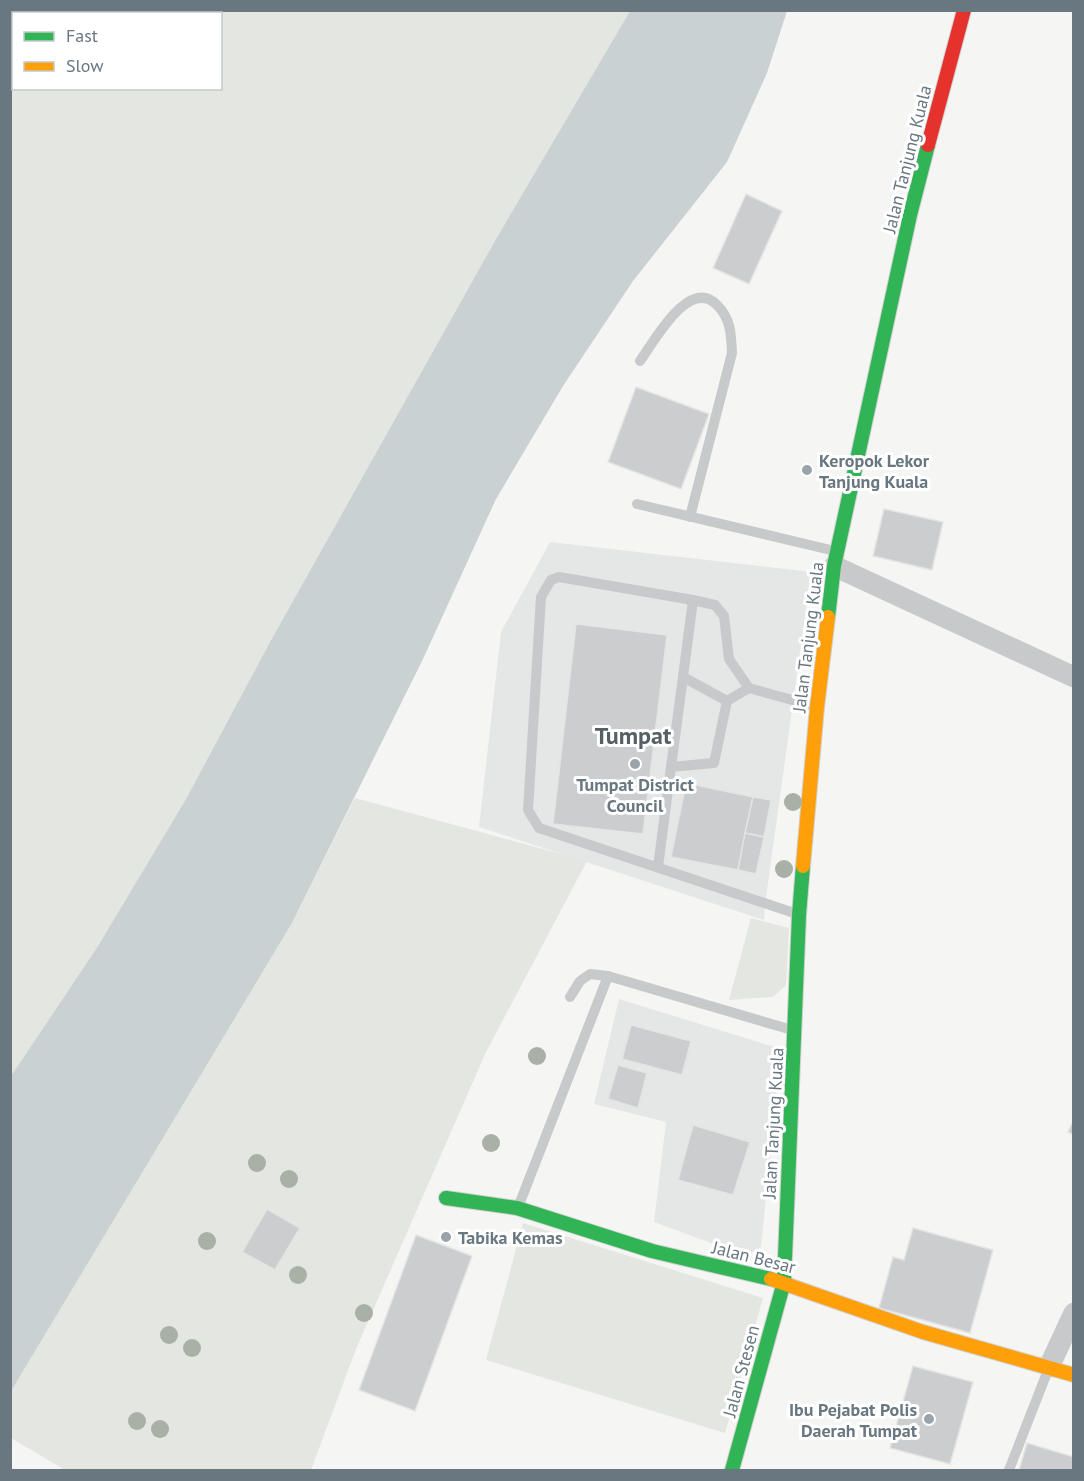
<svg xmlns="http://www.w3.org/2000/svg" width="1084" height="1481" font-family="'PT Sans',sans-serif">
	<rect width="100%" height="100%" fill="#f5f5f4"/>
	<g fill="#e5e6e6">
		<path d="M550,542L811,572L765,905L764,920L479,827L501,632Z"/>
		<path d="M619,999L781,1049L761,1247L746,1256L654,1222L666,1122L594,1104Z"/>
	</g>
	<g fill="#e4e6e1">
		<path d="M58,11H630L496,239L270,642L186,799L98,946L11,1076V79L13,74L14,88H220V14L56,13Z"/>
		<path d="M355,798L587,861L486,1052L356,1349L311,1470H65L11,1438L10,1391L292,923Z"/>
		<path d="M751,918L789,928L786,985L773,997L729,1000Z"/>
		<path d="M523,1223L763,1298L725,1433L486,1360Z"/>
	</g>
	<g fill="#c9d1d3">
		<path d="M11,10L58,11L56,13L14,14V74L11,79Z"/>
		<path d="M630,11H787L767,73L727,162L633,281L563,386L496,499L423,659L292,923L11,1391V1076L98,946L186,799L270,642L496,239Z"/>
	</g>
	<g fill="#cccdce" stroke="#e4e4e4" stroke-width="1.5">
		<path d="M746,194L782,211L749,284L713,268Z"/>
		<path d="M636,387L709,414L681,489L608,462Z"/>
		<path d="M884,509L943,522L932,570L873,556Z"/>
		<path d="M576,624L667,635L643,834L553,824Z"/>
		<path d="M686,783L753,797L738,870L671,857Z"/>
		<path d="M753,797L771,800L764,837L745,833Z"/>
		<path d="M745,833L764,837L756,874L738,870Z"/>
		<path d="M631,1025L691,1041L682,1075L622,1059Z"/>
		<path d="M618,1065L647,1073L638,1108L608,1099Z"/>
		<path d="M1074,1120V1135L1068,1132Z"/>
		<path d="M693,1125L750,1142L733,1195L678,1180Z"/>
		<path d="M267,1209L300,1228L275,1270L242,1252Z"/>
		<path d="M913,1228L993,1250L970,1333L879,1308L893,1257L904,1260Z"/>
		<path d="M416,1235L472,1256L415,1411L359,1390Z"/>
		<path d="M913,1366L973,1382L950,1464L890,1448Z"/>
		<path d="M1027,1443L1074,1457V1470H1019Z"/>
	</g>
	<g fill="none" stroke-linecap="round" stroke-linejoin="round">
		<defs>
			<g id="fast">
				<path d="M828,617L834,566L910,215L928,145"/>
				<path d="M446,1198L517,1208L652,1251L771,1279"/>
				<path d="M732,1470L784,1282L799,915L803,866"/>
			</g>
			<g id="slow">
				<path d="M803,866L817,707L828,617"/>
				<path d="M771,1279L923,1332L1074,1375"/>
			</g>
			<path id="jam" d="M928,145L964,10"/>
		</defs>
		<use href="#fast" stroke="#d1d1d1" stroke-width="16"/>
		<use href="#slow" stroke="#d1d1d1" stroke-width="16"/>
		<use href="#jam" stroke="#d1d1d1" stroke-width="16"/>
		<g stroke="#c7c9ca" stroke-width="10">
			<path d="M640,361C654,342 689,276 717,305C731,319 731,334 732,353L690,517"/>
			<path d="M637,504L835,551"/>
			<path d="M693,600L683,677L727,701"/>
			<path d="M671,767L683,677"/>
			<path d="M658,867L671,767L714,763L727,701L749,688"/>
			<path d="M797,914L539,828L528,810L541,597L551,580L559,577L693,600L715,605L724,616L729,659L749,688L814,706"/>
			<path d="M570,997L580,981L590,974L608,976L792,1030"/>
			<path d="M519,1205L608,976"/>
			<path d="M1009,1470L1048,1370"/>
		</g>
		<g stroke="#c7c9ca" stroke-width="21">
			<path d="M834,566L1074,677"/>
			<path d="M1049,1367L1074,1313"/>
		</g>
		<use href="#fast" stroke="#30b455" stroke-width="14"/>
		<use href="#slow" stroke="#ff9f0a" stroke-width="14"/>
		<use href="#jam" stroke="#e5322d" stroke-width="14"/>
	</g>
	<g fill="#a9b0a6">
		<circle cx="793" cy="802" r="9"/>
		<circle cx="784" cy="869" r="9"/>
		<circle cx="537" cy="1056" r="9"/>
		<circle cx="491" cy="1143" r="9"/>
		<circle cx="257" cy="1163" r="9"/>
		<circle cx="289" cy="1179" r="9"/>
		<circle cx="207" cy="1241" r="9"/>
		<circle cx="298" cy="1275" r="9"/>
		<circle cx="364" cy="1313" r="9"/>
		<circle cx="169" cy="1335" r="9"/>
		<circle cx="192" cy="1348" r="9"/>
		<circle cx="137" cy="1421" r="9"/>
		<circle cx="160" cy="1429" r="9"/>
	</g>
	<g fill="#99a3a9" stroke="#fff" stroke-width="2">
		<circle cx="807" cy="470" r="6"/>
		<circle cx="635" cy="764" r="6"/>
		<circle cx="446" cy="1237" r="6"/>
		<circle cx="929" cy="1419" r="6"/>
	</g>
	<g text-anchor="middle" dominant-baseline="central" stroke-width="6" stroke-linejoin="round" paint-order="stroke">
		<g font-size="18" fill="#687780" stroke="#fff">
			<text transform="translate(907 159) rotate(-76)">Jalan Tanjung Kuala</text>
			<text transform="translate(808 637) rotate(-83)">Jalan Tanjung Kuala</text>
			<text transform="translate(773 1123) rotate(-87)">Jalan Tanjung Kuala</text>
			<text transform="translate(754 1257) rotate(14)">Jalan Besar</text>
			<text transform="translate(741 1371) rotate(-75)">Jalan Stesen</text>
		</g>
		<g font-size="18" font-weight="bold" fill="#687780" stroke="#fff" text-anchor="start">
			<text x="819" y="460">Keropok Lekor<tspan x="819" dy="21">Tanjung Kuala</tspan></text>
			<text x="635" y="784" text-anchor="middle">Tumpat District<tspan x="635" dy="21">Council</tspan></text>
			<text x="458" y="1237">Tabika Kemas</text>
			<text x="917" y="1409" text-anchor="end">Ibu Pejabat Polis<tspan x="917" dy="21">Daerah Tumpat</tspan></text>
		</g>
		<g font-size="24" font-weight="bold" fill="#556066" stroke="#fff">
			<text x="633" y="735">Tumpat</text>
		</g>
	</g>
	<rect width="1084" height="1481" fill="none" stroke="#687780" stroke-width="24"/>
	<rect x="12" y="12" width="210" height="78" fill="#ffffff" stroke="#c3c9cc" stroke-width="1.5"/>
	<rect x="24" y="32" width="30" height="9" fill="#30b455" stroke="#c3c9cc" stroke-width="1.5"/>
	<text x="66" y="42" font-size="18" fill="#687780">Fast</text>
	<rect x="24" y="62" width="30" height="9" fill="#ff9f0a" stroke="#c3c9cc" stroke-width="1.5"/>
	<text x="66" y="72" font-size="18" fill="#687780">Slow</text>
</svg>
